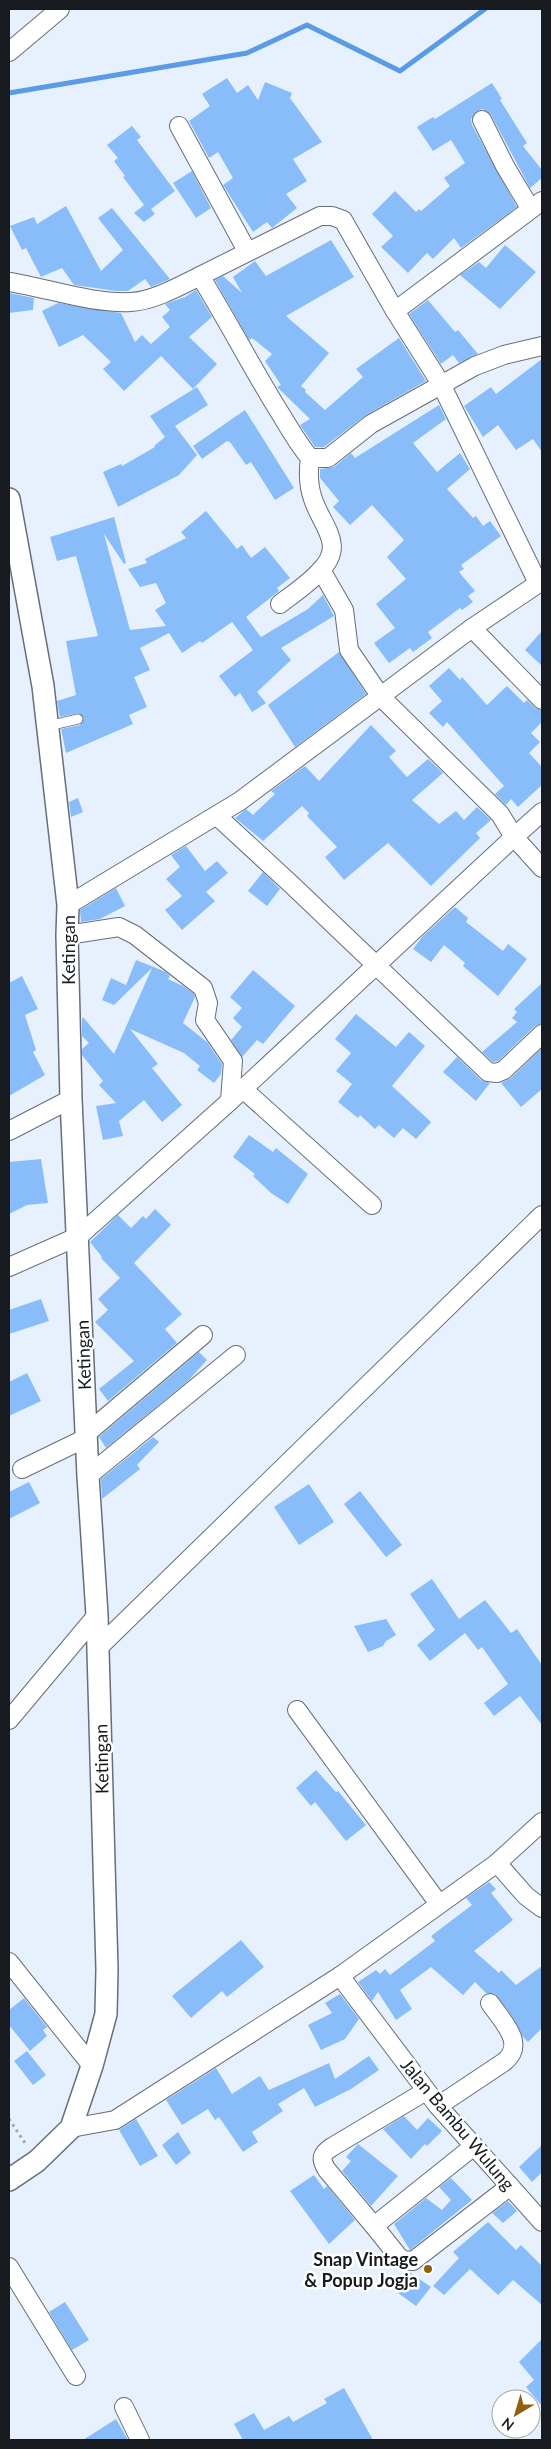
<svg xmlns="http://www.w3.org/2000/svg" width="551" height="2449" font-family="Lato,sans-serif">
	<rect width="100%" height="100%" fill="#e6f1fd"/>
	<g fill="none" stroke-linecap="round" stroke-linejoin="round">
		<path stroke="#5b9be5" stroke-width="5" d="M9,93L247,53L307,25L400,71L485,9"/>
	</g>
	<g fill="#89bdfa">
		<path d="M227,78L237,93L248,85L258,100L265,82L292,93L290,98L322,142L293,159L307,181L286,194L297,208L272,228L267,222L253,232L223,185L233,178L218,152L209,158L189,121L210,106L202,94Z"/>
		<path d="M492,83L502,99L500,100L527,143L523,146L542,170V178L530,188L491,115L483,109L477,111L471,119L472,125L517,207L461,248L454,238L433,259L427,253L408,273L381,247L393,236L372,214L395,191L416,212L419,209L421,211L450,186L444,178L465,163L451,140L433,151L417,127L433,117L435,119Z"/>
		<path d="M132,126L141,137L137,140L175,191L151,209L155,214L144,222L134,213L144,205L123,177L125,176L114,161L118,158L107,145Z"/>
		<path d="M192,171L211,208L196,218L173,183Z"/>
		<path d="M66,206L101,271L123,250L98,218L112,208L170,279L151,287L145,279L128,291H116L74,285L62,268L41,277L26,248L22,250L10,226L34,217L37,224Z"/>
		<path d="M331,240L354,277L286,316L329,353L301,386L306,390L305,392L325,410L363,377L356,369L399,338L426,381L366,415L324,447H315L300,425L310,419L277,387L281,385L265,361L272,354L252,338L249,340L215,280L223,276L242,293L233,277L255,261L266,276Z"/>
		<path d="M505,245L536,272L500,309L460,275L479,262L486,268Z"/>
		<path d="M196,290L212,317L189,337L217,364L193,389L161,356L124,391L103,369L111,362L83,335L59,347L42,311L58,303L121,313L135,342L142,335L151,344L170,327L162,317L170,310L165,304L185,297Z"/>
		<path d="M9,293L34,298L33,310L9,313Z"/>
		<path d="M428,300L455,332L458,330L478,354L459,363L453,355L441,364L409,314Z"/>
		<path d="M542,359V452L533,439L516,450L498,425L483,437L464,406L491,387L496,394Z"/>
		<path d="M197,387L208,405L175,426L197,455L179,475L118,507L103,472L121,464L122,466L155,447L154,446L165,437L150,416Z"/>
		<path d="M439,405L446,419L413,443L437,472L460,453L470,469L447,489L473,518L476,516L483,526L490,521L501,536L461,565L464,569L459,572L475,591L468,596L473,602L462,610L460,608L428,632L432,638L413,652L410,648L389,663L374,643L395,628L376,604L406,579L387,557L404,540L372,505L350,525L333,507L339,501L320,478V469L334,467L351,453L355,458Z"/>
		<path d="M245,410L294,488L275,500L251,462L246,465L230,442L227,441L202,459L193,446Z"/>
		<path d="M206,511L237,549L242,545L251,558L265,547L290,578L277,588L279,591L246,617L261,637L308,609L323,595L334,616L281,648L291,660L257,692L266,703L252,712L240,693L235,697L219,676L253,650L232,622L202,643L200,641L182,653L169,633L140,648L150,670L134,677L147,707L129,715L133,724L66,753L61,729L80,725L84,718L79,713L60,717L59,712L57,701L76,695L66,641L98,636L76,556L57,561L50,537L114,517L126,563L124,564L104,534L130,630L166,626L155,610L166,603L156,583L140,587L128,569L147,563L145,559L186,538L181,532Z"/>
		<path d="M542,631V666L525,650Z"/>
		<path d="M339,652L366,694L295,747L268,705Z"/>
		<path d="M449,668L460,680L462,677L487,705L507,686L524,703L527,700L535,708L542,710V722L531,733L540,742L529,753L542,767V785L518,807L511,799L506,805L495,794L504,786L447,722L443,727L429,713L442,701L429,686Z"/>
		<path d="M371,725L396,751L389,757L407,777L428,759L443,773L412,800L439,824L456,811L464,820L477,807L491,820L476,833L480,838L431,886L388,843L344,880L325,857L337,847L307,816L309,813L302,806L263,841L235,818L246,809L253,815L275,794L271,791L305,766L319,781Z"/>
		<path d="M78,798L83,812L71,817L69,802Z"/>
		<path d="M186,846L205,871L217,861L228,873L206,892L215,901L182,930L165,910L182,896L166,879L180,867L171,855Z"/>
		<path d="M263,872L280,889L267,906L248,891Z"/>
		<path d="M116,888L125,906L100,919L81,922L80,910Z"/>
		<path d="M455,907L468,918L466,922L503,951L508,944L527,959L498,996L463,966L465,963L444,945L431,962L413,949L423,936Z"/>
		<path d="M136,960L166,972L170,976L168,979L183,986L194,994L195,997L183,1023L207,1042L222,1064L221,1074L214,1083L197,1070L200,1066L184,1053L130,1029L158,1064L152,1068L182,1105L162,1122L144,1100L119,1121L123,1136L103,1140L96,1106L116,1103L99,1085L103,1081L82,1055V1049L89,1043L82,1036V1019L83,1017L114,1054L152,968L114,1005L102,1000L111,978L126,985Z"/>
		<path d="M253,970L295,1006L263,1044L257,1040L242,1057L231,1040L242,1027L233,1018L242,1008L230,997Z"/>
		<path d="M22,976L38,1009L25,1015L36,1050L33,1052L45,1075L9,1096V983Z"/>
		<path d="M542,983V1024L535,1026L498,1061L493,1062L482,1052L517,1022L512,1018L517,1012L514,1009Z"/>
		<path d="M356,1014L396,1047L409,1032L425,1046L392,1086L431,1122L416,1139L403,1128L394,1138L379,1125L375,1129L360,1115L358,1118L338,1102L352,1084L336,1071L351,1053L335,1039Z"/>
		<path d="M542,1048V1089L521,1107L501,1083L511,1078Z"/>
		<path d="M457,1057L481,1080L490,1083L476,1101L443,1072Z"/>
		<path d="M249,1135L273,1152L276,1148L308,1174L288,1204L271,1193L253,1176L255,1174L233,1157Z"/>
		<path d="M41,1159L48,1203L27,1205L9,1214V1162Z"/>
		<path d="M155,1209L171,1225L134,1263L182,1314L165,1329L177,1343L108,1401L99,1389L134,1361L95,1322L108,1310L98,1299L120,1278L101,1258L102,1257L90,1242L118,1215L131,1228L143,1216L146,1219Z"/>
		<path d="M41,1299L49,1321L9,1334V1310Z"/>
		<path d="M199,1352L207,1360L188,1381L106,1448L99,1437Z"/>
		<path d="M27,1373L41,1401L9,1416V1382Z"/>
		<path d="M153,1437L159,1442L137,1465L140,1469L102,1499L101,1479Z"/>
		<path d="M29,1482L40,1503L9,1519V1492Z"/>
		<path d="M309,1484L334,1522L299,1545L274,1507Z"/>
		<path d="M360,1491L402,1545L386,1557L344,1504Z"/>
		<path d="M432,1579L459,1619L485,1600L511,1633L517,1629L542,1665V1725L520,1696L494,1716L484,1703L508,1684L482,1647L478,1650L465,1633L430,1661L417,1645L435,1630L410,1594Z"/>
		<path d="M386,1619L396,1635L386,1641L383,1646L368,1652L354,1626Z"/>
		<path d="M316,1770L336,1792L338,1791L366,1825L346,1841L315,1802L311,1806L296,1788Z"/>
		<path d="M489,1882L496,1889L491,1893L513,1920L474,1951L499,1973L501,1970L516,1985L542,1966V2028L528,2042L523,2037L514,2019L495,1994L486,1993L475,1982L463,1995L431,1967L400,1990L412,2009L396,2020L378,1992L372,2001L358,1982L376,1970L380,1974L385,1969L390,1975L435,1941L431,1936L472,1905L466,1898Z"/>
		<path d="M241,1940L264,1967L227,1997L222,1991L191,2018L172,1996Z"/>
		<path d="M340,1994L359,2019L345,2039L321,2050L308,2025L332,2013L325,2003Z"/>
		<path d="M24,1998L47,2027L43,2030L47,2036L30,2051L9,2025V2010Z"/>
		<path d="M27,2051L46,2075L33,2085L14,2061Z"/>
		<path d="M369,2056L379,2070L351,2089L315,2107L304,2088L278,2104L283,2111L252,2132L258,2142L243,2152L219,2117L215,2120L208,2109L182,2125L166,2100L216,2068L232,2094L260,2076L269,2090L329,2063L335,2079Z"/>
		<path d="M404,2116L417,2130L428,2118L442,2131L427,2146L425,2144L411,2159L383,2129Z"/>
		<path d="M136,2119L158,2156L140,2166L119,2130Z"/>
		<path d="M178,2132L191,2153L176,2165L162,2145Z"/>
		<path d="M358,2144L398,2176L371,2206L342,2171L351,2161L346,2157Z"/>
		<path d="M542,2145V2172L532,2182L519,2167Z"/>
		<path d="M314,2175L324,2189L327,2186L355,2220L329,2244L290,2191Z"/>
		<path d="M451,2178L472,2200L410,2250L394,2224L426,2198L442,2210L451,2200L439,2187Z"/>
		<path d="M508,2201L517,2211L503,2223L492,2213Z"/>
		<path d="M488,2222L516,2250L521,2245L542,2266V2305L513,2280L498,2295L470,2269L444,2295L433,2286L459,2258L453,2252Z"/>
		<path d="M408,2271L431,2287L416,2306L394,2290Z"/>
		<path d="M65,2302L89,2340L72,2350L49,2312Z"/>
		<path d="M542,2339V2406L526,2387L534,2380L519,2362Z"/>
		<path d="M344,2388L373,2440H243L234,2424L254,2413L264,2430L289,2416L293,2422L327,2403L324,2399Z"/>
		<path d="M116,2419L128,2440H83Z"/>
	</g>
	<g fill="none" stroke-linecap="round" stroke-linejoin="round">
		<defs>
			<path id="service" d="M48,726L78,719"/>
			<g id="minor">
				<path d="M9,52L60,9"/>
				<path d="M482,120L505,166L530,208"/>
				<path d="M179,126L247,251"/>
				<path d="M9,282C48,288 91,304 131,302C153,301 180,286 200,276"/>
				<path d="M395,311L542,201"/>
				<path d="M538,583L441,384L395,311L343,220L332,216H320L200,276C228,321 252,368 280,413C290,429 298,444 310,458H328L371,424L475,366L504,355L542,346"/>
				<path d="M280,604C293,594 308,584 319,572C347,545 322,527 313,499C308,485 308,472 310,458"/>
				<path d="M472,628L542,700"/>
				<path d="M542,812L514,837L542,868"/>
				<path d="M217,816L292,885L488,1072L497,1073L504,1070L542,1034"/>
				<path d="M68,905L240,801L472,628L542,581"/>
				<path d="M67,935L119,927L135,935L203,988L208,1003L205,1020L233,1061L230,1101"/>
				<path d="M243,1089L372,1205"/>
				<path d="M9,1131L71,1099"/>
				<path d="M9,1267L79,1236L230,1101L514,837L500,814L381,697L349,650L344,610L321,570"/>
				<path d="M86,1434L203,1335"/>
				<path d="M22,1469L86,1438"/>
				<path d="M88,1476L236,1355"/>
				<path d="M98,1648L542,1215"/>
				<path d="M297,1710L439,1904"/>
				<path d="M9,1720L97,1615"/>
				<path d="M497,1863L526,1896L542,1908"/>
				<path d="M9,1962L92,2066"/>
				<path d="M340,1976L438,2106L542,2222"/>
				<path d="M426,2091L332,2147C321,2154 320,2159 327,2170L374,2226L474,2146"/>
				<path d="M438,2106L504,2062C527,2044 502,2021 490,2003"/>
				<path d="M71,2128L115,2120L340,1976L497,1863L542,1822"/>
				<path d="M374,2226L398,2256L403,2260L413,2261L510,2186"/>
				<path d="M9,2267L76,2376"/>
				<path d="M124,2407L140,2440"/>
			</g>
			<path id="tertiary" d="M9,499L43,686L68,905L67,935L71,1099L88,1476L97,1615L107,1969L106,2014L92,2066L71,2128L37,2161L9,2180"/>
		</defs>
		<use href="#service" stroke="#656e79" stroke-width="11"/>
		<use href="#minor" stroke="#656e79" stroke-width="20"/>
		<use href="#tertiary" stroke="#656e79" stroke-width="24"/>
		<path stroke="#9da6b0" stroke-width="3" stroke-dasharray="2.5 4" stroke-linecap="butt" d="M9,2119L27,2146"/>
		<use href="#service" stroke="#fff" stroke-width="9"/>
		<use href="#minor" stroke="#fff" stroke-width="18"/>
		<use href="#tertiary" stroke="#fff" stroke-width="21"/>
	</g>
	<circle fill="#915f0e" stroke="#fff" stroke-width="2" cx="428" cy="2269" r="5"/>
	<g text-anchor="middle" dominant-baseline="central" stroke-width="5" stroke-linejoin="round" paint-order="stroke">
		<g font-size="18" fill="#171b20" stroke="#fff">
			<text transform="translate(68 950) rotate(-90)">Ketingan</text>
			<text transform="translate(83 1355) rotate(-92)">Ketingan</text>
			<text transform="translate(101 1759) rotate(-91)">Ketingan</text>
			<text transform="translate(458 2124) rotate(50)">Jalan Bambu Wulung</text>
		</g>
		<g font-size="18" font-weight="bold" fill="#171b20" stroke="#fff" text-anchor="end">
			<text x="418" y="2259">Snap Vintage<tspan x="418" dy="21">&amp; Popup Jogja</tspan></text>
		</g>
	</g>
	<rect width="551" height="2449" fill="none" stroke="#171b20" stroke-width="20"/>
	<g transform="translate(516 2414) rotate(218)"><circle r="24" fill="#ffffff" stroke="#a2a4a6"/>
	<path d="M0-4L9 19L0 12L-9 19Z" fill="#915f0e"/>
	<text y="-8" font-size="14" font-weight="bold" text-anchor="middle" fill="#171b20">N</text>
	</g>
</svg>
